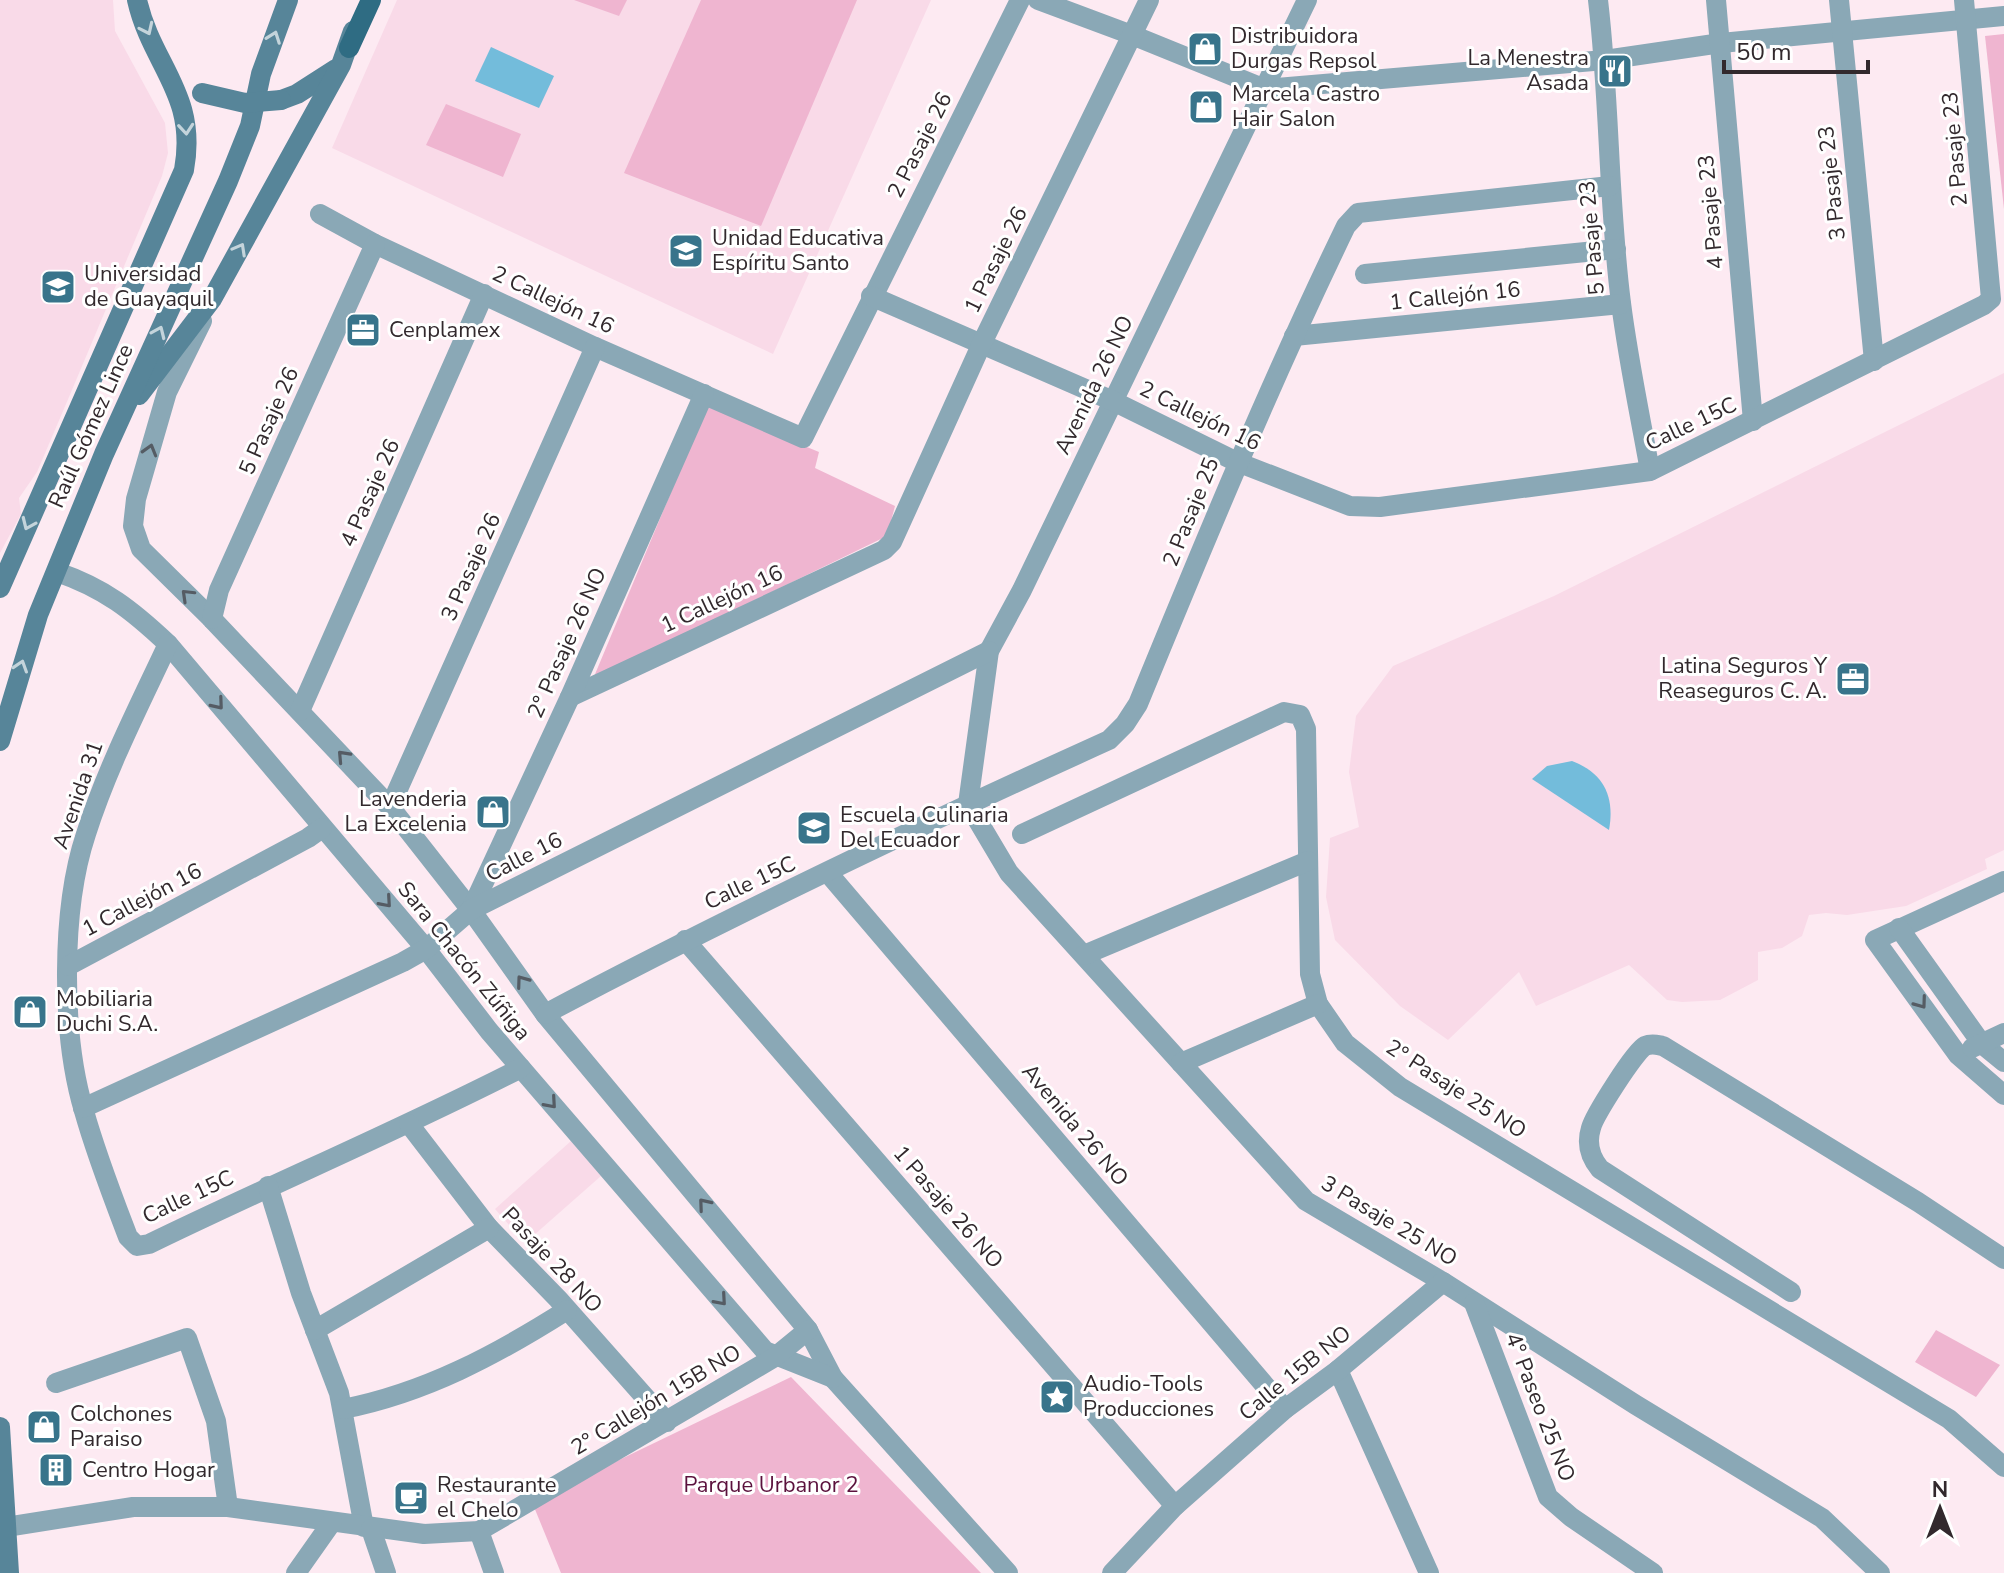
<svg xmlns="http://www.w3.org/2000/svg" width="2004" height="1573" font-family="'Nunito Sans',sans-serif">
	<rect width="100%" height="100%" fill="#fdeaf2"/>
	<g fill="#f9dae8">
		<path d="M0,0H113L115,31L165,123L168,153L162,176L69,397L37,472L19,498L21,514L0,553Z"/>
		<path d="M397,0H931L773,354L332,148Z"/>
		<path d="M2004,373V850L1985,859L1987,869L1906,906L1847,915L1826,913L1809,915L1802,936L1782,948L1758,952V980L1720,1000L1682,1002L1667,1000L1629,965L1536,1006L1519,972L1448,1040L1400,1006L1335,940L1326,897L1330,838L1359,827L1349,772L1356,716L1393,666L1554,596Z"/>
		<path d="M571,1141L601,1176L525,1243L495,1209Z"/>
	</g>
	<g fill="#efb5d0">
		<path d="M574,0H627L619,16Z"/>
		<path d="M701,0H857L761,226L624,173Z"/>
		<path d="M2004,34V209L1985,36Z"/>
		<path d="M446,104L521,134L503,177L426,145Z"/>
		<path d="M707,406L819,452L815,468L895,506L887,536L593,679Z"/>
		<path d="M1936,1330L2000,1365L1976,1397L1915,1362Z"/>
		<path d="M791,1377L981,1573H561L532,1502Z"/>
	</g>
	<g fill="#73bcdb">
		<path d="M491,47L554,76L539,108L475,81Z"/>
		<path d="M1572,761C1604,773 1615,797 1609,830L1532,779L1547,766Z"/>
	</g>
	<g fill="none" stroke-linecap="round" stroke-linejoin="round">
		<g stroke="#8aa8b6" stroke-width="20">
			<path d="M1038,0L1132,35L1265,89L1605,60L1721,43L2004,16"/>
			<path d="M1307,0L1022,590L989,651L968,804L1009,873L1306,1201L1443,1282L1636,1405L1822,1518L1880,1573"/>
			<path d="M1598,0C1610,101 1608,202 1621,303C1628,359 1640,415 1650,471"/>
			<path d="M1716,0L1753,421"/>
			<path d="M1839,0L1874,361"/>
			<path d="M320,214L375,244L595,347L803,438L1020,0"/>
			<path d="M1365,274L1616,249"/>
			<path d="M871,296L1113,401L1237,462L1350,506L1380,507L1650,471L1984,305L1991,299L1964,0"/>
			<path d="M202,321L167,392L136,499L133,526L141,549L212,619L390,807L471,910L545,1014L808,1330L833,1378L1008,1573"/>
			<path d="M1294,336L1621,304"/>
			<path d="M57,572C104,588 132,610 168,644L426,949L489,1031L765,1351L833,1378"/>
			<path d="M212,619L219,590L375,244"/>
			<path d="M168,644C139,706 107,768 86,834C61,909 61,1034 84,1111C96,1154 112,1195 128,1237L137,1246L149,1244C272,1184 398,1131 521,1068"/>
			<path d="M570,697L884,550L892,542L982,343L1149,0"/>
			<path d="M300,711L484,294"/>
			<path d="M390,807L595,347"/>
			<path d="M1022,834L1284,712L1300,715L1306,729L1310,974L1318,1004L1345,1043L1400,1087L1949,1419L2004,1467"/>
			<path d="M828,873L1285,1409"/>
			<path d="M2004,881L1875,940L1958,1055L2004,1095"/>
			<path d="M471,910L570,697L704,394"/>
			<path d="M1899,928L1982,1044L2004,1062"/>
			<path d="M685,940L1175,1506"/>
			<path d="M1084,955L1308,861"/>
			<path d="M68,966L308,838L322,828"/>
			<path d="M545,1014C730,916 919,826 1109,740L1125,724L1138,704C1204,543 1270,383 1346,226L1358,213L1610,186"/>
			<path d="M1972,1048L2004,1033"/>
			<path d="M1181,1063L1318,1004"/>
			<path d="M83,1108L403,962L426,949L471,910L989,651"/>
			<path d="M409,1124L489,1228L558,1299L667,1422"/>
			<path d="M268,1186L301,1293L339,1393L364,1527"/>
			<path d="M1791,1292L1600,1169C1590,1157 1586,1144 1591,1128C1594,1116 1635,1051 1645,1046C1652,1043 1657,1045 1663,1046L1918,1202L2004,1259"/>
			<path d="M1474,1303L1548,1497L1571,1517L1653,1573"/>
			<path d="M315,1330L489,1228"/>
			<path d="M1338,1370L1429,1573"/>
			<path d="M56,1383L187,1338L216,1421L228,1507"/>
			<path d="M343,1409C425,1393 496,1355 567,1310"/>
			<path d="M6,1527L133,1507H228L424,1534L479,1531L775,1357L808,1330"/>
			<path d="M371,1529L386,1573"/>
			<path d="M479,1531L494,1573"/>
			<path d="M296,1573L332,1522"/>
			<path d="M1112,1573L1175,1506L1285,1409L1338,1370L1443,1282"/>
		</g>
		<g stroke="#578599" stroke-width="20">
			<path d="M281,100L297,94L336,69"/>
			<path d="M139,395L212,299L341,65L353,31"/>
			<path d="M0,588L184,170C198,94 152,66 137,0"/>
			<path d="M0,741L38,615L104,454L228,181L250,126L261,74L288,0"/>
			<path d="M0,1427L9,1573"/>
		</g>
		<path stroke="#2f6c83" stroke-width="20" d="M349,48L371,0"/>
		<path stroke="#578599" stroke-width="20" d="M202,93L245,103L281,100"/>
	</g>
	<defs><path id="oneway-chevron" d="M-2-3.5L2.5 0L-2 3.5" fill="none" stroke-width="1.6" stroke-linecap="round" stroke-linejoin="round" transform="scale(2)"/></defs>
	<g stroke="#c4d4db">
		<use href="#oneway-chevron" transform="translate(147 29) rotate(65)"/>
		<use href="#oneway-chevron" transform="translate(274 37) rotate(-70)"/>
		<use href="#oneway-chevron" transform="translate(186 129) rotate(85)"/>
		<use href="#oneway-chevron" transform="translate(240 249) rotate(-61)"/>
		<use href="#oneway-chevron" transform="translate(159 332) rotate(-66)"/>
		<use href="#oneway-chevron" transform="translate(28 524) rotate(114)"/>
		<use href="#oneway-chevron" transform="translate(21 666) rotate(-72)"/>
	</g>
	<g stroke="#555c64">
		<use href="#oneway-chevron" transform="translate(150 450) rotate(-74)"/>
		<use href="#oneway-chevron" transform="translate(187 595) rotate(-136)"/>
		<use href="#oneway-chevron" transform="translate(218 704) rotate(50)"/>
		<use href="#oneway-chevron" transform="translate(343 756) rotate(-133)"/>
		<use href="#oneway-chevron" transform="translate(386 902) rotate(49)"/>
		<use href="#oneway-chevron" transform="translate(522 981) rotate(-126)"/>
		<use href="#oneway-chevron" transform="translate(1921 1003) rotate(54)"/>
		<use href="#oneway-chevron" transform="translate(551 1103) rotate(49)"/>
		<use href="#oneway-chevron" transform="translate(704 1204) rotate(-130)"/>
		<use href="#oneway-chevron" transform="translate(721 1300) rotate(49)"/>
	</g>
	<defs>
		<symbol id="shop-square" viewBox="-11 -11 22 22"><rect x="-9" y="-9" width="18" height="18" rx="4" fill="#38748b" stroke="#fff"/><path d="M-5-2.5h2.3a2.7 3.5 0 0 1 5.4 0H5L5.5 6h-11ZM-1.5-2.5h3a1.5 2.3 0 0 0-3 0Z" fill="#fff"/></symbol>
		<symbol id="restaurant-square" viewBox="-11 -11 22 22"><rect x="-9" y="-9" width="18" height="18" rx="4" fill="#38748b" stroke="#fff"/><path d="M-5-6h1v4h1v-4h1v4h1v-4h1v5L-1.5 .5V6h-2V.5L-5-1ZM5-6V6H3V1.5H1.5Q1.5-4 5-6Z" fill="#fff"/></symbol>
		<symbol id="school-square" viewBox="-11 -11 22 22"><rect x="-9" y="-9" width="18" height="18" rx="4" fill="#38748b" stroke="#fff"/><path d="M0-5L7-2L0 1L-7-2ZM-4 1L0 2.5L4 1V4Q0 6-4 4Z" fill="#fff"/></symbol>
		<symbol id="university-square" viewBox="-11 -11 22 22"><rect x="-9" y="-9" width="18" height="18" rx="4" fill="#38748b" stroke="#fff"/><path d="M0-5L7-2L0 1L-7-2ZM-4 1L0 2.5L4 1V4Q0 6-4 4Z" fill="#fff"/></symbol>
		<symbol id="office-square" viewBox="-11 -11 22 22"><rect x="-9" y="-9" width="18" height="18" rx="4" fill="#38748b" stroke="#fff"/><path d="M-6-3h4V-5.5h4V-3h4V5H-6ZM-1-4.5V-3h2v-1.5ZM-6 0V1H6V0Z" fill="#fff"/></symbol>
		<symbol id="sight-square" viewBox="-11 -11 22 22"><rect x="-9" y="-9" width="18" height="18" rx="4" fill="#38748b" stroke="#fff"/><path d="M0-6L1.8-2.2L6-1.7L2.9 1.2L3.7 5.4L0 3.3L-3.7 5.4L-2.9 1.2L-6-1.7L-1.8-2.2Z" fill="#fff"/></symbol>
		<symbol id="building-square" viewBox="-11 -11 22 22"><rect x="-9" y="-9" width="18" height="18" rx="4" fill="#38748b" stroke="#fff"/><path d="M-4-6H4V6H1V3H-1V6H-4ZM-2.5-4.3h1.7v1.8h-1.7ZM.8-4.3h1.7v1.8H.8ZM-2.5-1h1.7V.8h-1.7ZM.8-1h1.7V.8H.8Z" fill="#fff"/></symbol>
		<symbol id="cafe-square" viewBox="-11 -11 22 22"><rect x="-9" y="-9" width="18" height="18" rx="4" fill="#38748b" stroke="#fff"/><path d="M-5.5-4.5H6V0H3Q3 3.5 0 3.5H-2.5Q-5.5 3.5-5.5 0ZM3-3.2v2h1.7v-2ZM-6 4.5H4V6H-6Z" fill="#fff"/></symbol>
	</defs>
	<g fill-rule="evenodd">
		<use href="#shop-square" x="1185" y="29" width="40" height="40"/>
		<use href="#restaurant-square" x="1595" y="51" width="40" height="40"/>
		<use href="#shop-square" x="1186" y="87" width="40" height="40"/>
		<use href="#school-square" x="666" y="231" width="40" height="40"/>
		<use href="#university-square" x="38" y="267" width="40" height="40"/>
		<use href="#office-square" x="343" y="310" width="40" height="40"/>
		<use href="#office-square" x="1833" y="659" width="40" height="40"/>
		<use href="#shop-square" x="473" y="792" width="40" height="40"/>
		<use href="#school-square" x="794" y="808" width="40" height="40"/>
		<use href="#shop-square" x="10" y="992" width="40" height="40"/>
		<use href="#sight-square" x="1037" y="1377" width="40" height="40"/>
		<use href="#shop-square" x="24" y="1407" width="40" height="40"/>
		<use href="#building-square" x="36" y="1450" width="40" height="40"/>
		<use href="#cafe-square" x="391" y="1478" width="40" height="40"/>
	</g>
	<g text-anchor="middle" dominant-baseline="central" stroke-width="6" stroke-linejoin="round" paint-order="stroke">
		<g font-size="22" fill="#32292d" stroke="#fff" text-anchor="start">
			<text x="1231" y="36">Distribuidora<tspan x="1231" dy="25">Durgas Repsol</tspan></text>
			<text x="1589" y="58" text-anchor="end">La Menestra<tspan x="1589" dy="25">Asada</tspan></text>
			<text x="1232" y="94">Marcela Castro<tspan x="1232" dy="25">Hair Salon</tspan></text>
			<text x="712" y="238">Unidad Educativa<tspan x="712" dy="25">Espíritu Santo</tspan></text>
			<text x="84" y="274">Universidad<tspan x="84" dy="25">de Guayaquil</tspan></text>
			<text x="389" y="330">Cenplamex</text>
			<text x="1827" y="666" text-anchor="end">Latina Seguros Y<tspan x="1827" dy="25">Reaseguros C. A.</tspan></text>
			<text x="467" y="799" text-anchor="end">Lavenderia<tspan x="467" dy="25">La Excelenia</tspan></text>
			<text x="840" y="815">Escuela Culinaria<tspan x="840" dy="25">Del Ecuador</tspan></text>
			<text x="56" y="999">Mobiliaria<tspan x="56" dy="25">Duchi S.A.</tspan></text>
			<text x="1083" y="1384">Audio-Tools<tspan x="1083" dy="25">Producciones</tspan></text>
			<text x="70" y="1414">Colchones<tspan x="70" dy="25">Paraiso</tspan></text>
			<text x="82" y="1470">Centro Hogar</text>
			<text x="437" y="1485">Restaurante<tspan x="437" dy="25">el Chelo</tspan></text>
		</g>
		<g font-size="22" fill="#32292d" stroke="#fff">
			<text transform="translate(920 145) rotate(-63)">2 Pasaje 26</text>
			<text transform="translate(1955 149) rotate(-95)">2 Pasaje 23</text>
			<text transform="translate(1832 183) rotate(-96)">3 Pasaje 23</text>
			<text transform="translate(1711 212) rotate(-95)">4 Pasaje 23</text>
			<text transform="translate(1592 238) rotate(-95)">5 Pasaje 23</text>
			<text transform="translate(996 260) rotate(-64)">1 Pasaje 26</text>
			<text transform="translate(1455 296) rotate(-6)">1 Callejón 16</text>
			<text transform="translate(553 300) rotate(25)">2 Callejón 16</text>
			<text transform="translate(1094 385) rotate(-64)">Avenida 26 NO</text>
			<text transform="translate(1200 416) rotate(26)">2 Callejón 16</text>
			<text transform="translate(269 421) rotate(-66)">5 Pasaje 26</text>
			<text transform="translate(1691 424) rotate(-25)">Calle 15C</text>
			<text transform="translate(91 426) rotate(-66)">Raúl Gómez Lince</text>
			<text transform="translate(370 493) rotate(-66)">4 Pasaje 26</text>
			<text transform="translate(1191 512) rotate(-68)">2 Pasaje 25</text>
			<text transform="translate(471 567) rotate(-66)">3 Pasaje 26</text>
			<text transform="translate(722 599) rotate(-25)">1 Callejón 16</text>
			<text transform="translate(567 643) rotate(-66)">2° Pasaje 26 NO</text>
			<text transform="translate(78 795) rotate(-71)">Avenida 31</text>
			<text transform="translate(524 857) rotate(-27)">Calle 16</text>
			<text transform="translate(750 883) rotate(-25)">Calle 15C</text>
			<text transform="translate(142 900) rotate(-28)">1 Callejón 16</text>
			<text transform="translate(464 961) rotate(51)">Sara Chacón Zúñiga</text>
			<text transform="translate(1456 1089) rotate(33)">2° Pasaje 25 NO</text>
			<text transform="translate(1075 1125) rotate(50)">Avenida 26 NO</text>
			<text transform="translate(188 1197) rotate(-25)">Calle 15C</text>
			<text transform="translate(948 1207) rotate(49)">1 Pasaje 26 NO</text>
			<text transform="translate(1389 1221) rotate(31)">3 Pasaje 25 NO</text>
			<text transform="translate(552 1260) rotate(47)">Pasaje 28 NO</text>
			<text transform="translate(1295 1373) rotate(-39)">Calle 15B NO</text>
			<text transform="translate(656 1400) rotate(-31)">2° Callejón 15B NO</text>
			<text transform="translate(1540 1407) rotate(69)">4° Paseo 25 NO</text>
		</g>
		<g font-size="22" fill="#5b113d" stroke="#fff">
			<text x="771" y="1485">Parque Urbanor 2</text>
		</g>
	</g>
	<g transform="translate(1940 1509)" stroke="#ffffff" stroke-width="6" paint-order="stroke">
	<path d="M0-6L14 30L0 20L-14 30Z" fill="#32292d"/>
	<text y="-12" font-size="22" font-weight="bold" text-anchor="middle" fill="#32292d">N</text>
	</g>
	<path d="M1724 60v12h144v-12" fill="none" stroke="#32292d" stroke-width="4"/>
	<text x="1736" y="60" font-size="24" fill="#32292d" stroke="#ffffff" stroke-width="6" paint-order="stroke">50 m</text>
</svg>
